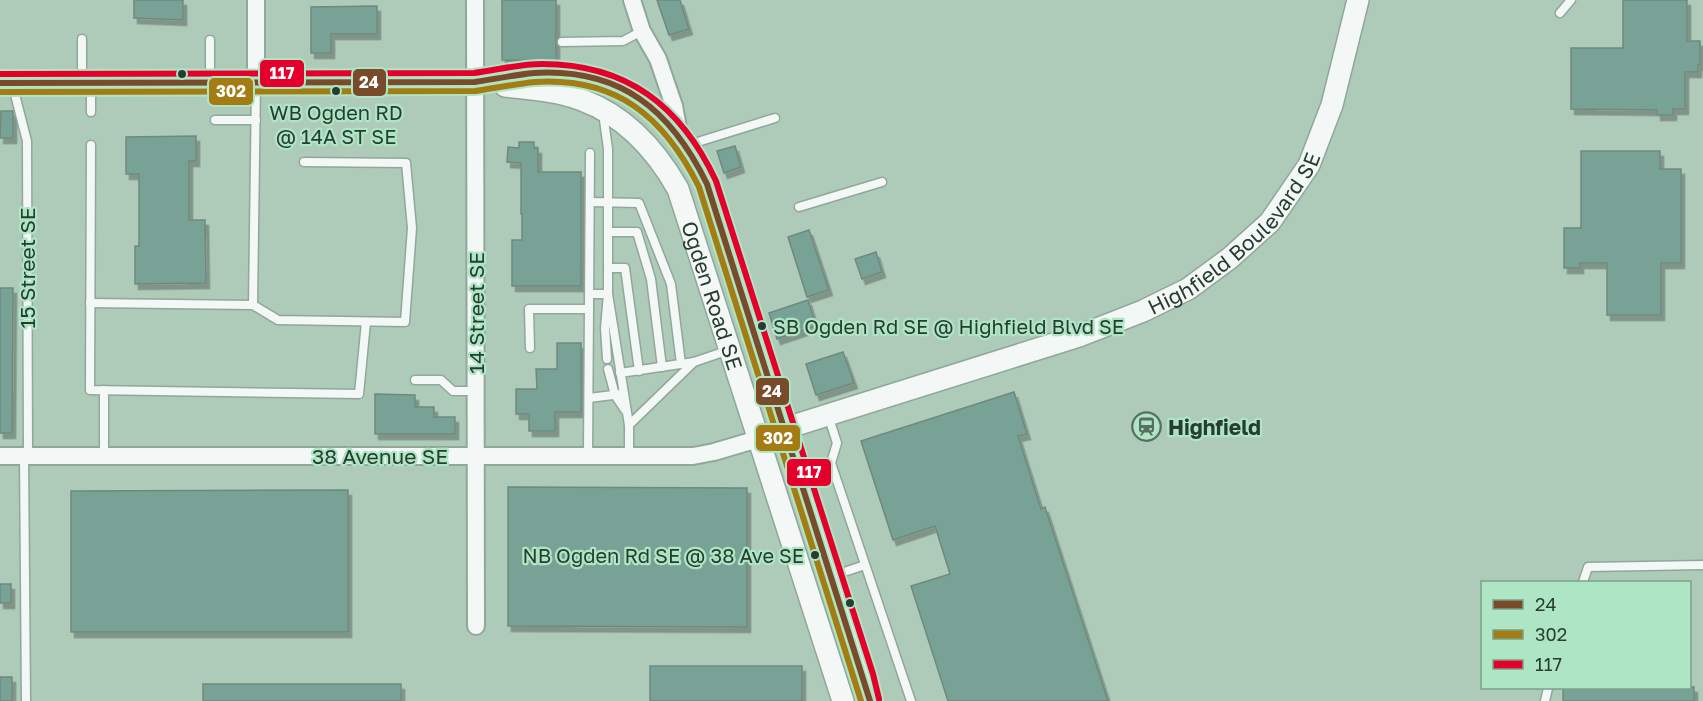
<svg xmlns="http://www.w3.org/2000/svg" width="1703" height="701" font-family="'Golos Text',sans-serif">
	<defs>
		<filter id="shadow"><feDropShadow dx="3.5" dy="5.5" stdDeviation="0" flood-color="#0004"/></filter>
	</defs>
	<rect width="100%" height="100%" fill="#aecbba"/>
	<g fill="#79a296" stroke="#6f897f" stroke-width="1.5" filter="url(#shadow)">
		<path d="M134,0H183V20L134,18Z"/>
		<path d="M502,0H556V61L502,60Z"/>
		<path d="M657,0H680L689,29L669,35Z"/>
		<path d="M1623,0H1687V41H1700V65H1698V72H1685V109H1673V115H1657V110L1571,109V48H1623Z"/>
		<path d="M377,6V34H331V53H311V7Z"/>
		<path d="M1,111H13V138H0Z"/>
		<path d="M196,136V161H189V220H205L206,283L135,284V246H139V174H126V137Z"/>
		<path d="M519,142H534V148H538V172H581V286H512V240H522V214H521V163L507,162L508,147L519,148Z"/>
		<path d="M735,146L741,167L724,173L717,151Z"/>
		<path d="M1581,151H1660V169H1681V263H1661V315H1607V263H1580V268H1564V228H1581Z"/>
		<path d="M809,230L829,290L807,297L788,237Z"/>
		<path d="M876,252L882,272L862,279L855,259Z"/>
		<path d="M0,288H13L12,433H0Z"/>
		<path d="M808,300L816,326L777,339L769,313Z"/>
		<path d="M557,343H581V412H555V431H529V414H516V389H537L536,369H557Z"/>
		<path d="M843,352L854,383L816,395L806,364Z"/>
		<path d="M1014,392L1027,434L1018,436L1041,509L1045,507L1108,701H948L911,586L950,574L935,526L893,540L861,441Z"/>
		<path d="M375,394L415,395V407H434V417H455V434H375Z"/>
		<path d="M508,487L747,488V627L508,626Z"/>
		<path d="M348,490V632H71V491Z"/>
		<rect x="0" y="584" width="11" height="19"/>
		<rect x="650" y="666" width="152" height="35"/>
		<rect x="0" y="677" width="12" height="24"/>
		<rect x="203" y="684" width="198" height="17"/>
		<rect x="1563" y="687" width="131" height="14"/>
	</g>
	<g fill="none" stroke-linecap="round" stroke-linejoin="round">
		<defs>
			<g id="service">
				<path d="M1560,13L1571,0"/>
				<path d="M82,39V83"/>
				<path d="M210,40V83"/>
				<path d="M562,42L623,41L642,31"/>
				<path d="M12,83L27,141L28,456"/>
				<path d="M91,83V112"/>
				<path d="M603,113L608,149V294L629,425V456"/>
				<path d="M215,120H256"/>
				<path d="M91,145L90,390L359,394L366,322"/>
				<path d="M688,145L775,118"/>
				<path d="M590,202L639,203L671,284L681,364"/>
				<path d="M799,207L882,182"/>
				<path d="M609,232H637L651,279L662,367"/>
				<path d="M608,268H625L639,371"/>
				<path d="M589,294H608L605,328L607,359"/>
				<path d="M90,303L253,305L278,320L405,322L412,228L406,163L304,162"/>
				<path d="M253,305L256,84"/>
				<path d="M530,348L529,309H589"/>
				<path d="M608,369L615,395L625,410"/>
				<path d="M620,373L694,362L729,350"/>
				<path d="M415,380H441L453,391H476"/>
				<path d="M104,390V456"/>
				<path d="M589,398L621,394"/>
				<path d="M828,415L837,443L831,463L911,701"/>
				<path d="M629,425L694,362"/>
				<path d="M24,456L26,701"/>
				<path d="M588,456L590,153"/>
				<path d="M832,576L865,565"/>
				<path d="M1583,582L1588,567L1703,565"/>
				<path d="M1545,701L1548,688"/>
			</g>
			<g id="minor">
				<path d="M475,0L476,626"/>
				<path d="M632,0L642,31L658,59L674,106L679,133"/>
				<path d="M256,83V0"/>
				<path d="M0,456H693L714,452L758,439"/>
			</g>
			<g id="tertiary">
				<path d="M0,83L475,82C497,79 521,73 544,73C623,72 677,112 707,184L864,677L870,701"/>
				<path id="s1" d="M505,86C530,89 559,91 582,100C625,116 656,150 678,189L843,701"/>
				<path id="s2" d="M758,439L799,424L1079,336L1143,311L1188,289L1230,258L1270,222L1309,165L1332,105L1358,0"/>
			</g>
		</defs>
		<use href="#service" stroke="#90a79a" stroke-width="11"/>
		<use href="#minor" stroke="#90a79a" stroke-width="20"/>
		<use href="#tertiary" stroke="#90a79a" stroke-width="24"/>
		<use href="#service" stroke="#f3f7f5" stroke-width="8"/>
		<use href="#minor" stroke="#f3f7f5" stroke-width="16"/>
		<use href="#tertiary" stroke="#f3f7f5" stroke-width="21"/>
		<defs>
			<path id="bus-1" d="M0,83L475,82C495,79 514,75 534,73C621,68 671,110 707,184L870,701"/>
			<path id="bus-2" d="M0,92L475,91C495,88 515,84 535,82C617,77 664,117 699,187L861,701"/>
			<path id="bus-3" d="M0,74L474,73C497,70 519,64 542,64C627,64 681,106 716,181L873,674L879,699"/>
		</defs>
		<use href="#bus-1" stroke="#aee5c5" stroke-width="10"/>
		<use href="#bus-2" stroke="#aee5c5" stroke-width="10"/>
		<use href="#bus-3" stroke="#aee5c5" stroke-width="10"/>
		<use href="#bus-1" stroke="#7a4b2a" stroke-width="6"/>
		<use href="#bus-2" stroke="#a37c13" stroke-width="6"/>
		<use href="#bus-3" stroke="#e4002b" stroke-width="6"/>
	</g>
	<defs>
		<symbol id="station-ring" viewBox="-11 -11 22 22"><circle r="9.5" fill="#aee5c5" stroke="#566f60" stroke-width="1.5"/><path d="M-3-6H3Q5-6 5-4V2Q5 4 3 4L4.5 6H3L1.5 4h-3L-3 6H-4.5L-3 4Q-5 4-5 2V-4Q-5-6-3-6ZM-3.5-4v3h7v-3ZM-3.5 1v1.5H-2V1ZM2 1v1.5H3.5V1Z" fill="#566f60"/></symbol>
	</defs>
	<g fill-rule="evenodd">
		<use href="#station-ring" x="1130" y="410" width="33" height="33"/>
	</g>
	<g fill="#263d30" stroke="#aee5c5" stroke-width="2">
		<circle cx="182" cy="74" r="5"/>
		<circle cx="336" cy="91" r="5"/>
		<circle cx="762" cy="326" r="5"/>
		<circle cx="815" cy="555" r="5"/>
		<circle cx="850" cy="603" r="5"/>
	</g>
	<g text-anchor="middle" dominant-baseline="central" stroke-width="4.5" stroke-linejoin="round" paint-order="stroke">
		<g font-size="20" fill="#263d30" stroke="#aee5c5">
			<text x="336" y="112">WB Ogden RD<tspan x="336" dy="24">@ 14A ST SE</tspan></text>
			<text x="773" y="326" text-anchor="start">SB Ogden Rd SE @ Highfield Blvd SE</text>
			<text x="804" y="555" text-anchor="end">NB Ogden Rd SE @ 38 Ave SE</text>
		</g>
		<g font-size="21" fill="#263d30" stroke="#aee5c5">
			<text stroke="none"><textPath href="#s2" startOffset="528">Highfield Boulevard SE</textPath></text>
			<text transform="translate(27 268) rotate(-90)">15 Street SE</text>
			<text stroke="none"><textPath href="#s1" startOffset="324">Ogden Road SE</textPath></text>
			<text transform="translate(476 313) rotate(-90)">14 Street SE</text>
			<text x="380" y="456">38 Avenue SE</text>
		</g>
		<g font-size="21" font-weight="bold" fill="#263d30" stroke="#aee5c5" text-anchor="start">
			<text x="1168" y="427">Highfield</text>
		</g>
	</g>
	<g stroke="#aee5c5" stroke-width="2">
		<rect x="259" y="59" width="46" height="29" rx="6" fill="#e4002b"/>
		<rect x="352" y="68" width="35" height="29" rx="6" fill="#7a4b2a"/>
		<rect x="208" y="77" width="46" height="29" rx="6" fill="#a37c13"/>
		<rect x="755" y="377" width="35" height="29" rx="6" fill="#7a4b2a"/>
		<rect x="755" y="424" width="46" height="28" rx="6" fill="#a37c13"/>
		<rect x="786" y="458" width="46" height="29" rx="6" fill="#e4002b"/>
	</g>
	<g font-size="16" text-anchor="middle" font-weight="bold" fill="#fff">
		<text x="282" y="79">117</text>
		<text x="369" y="88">24</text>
		<text x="231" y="97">302</text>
		<text x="772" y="397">24</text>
		<text x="778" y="444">302</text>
		<text x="809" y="478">117</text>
	</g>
	<rect x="1481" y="581" width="210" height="108" fill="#aee5c5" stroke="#78a289" stroke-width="1.5"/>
	<rect x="1493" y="600" width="30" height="9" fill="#7a4b2a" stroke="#78a289" stroke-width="1.5"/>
	<text x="1535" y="611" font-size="18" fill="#263d30">24</text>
	<rect x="1493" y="630" width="30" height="9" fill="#a37c13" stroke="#78a289" stroke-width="1.5"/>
	<text x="1535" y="641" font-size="18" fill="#263d30">302</text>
	<rect x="1493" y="660" width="30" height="9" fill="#e4002b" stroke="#78a289" stroke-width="1.5"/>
	<text x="1535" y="671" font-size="18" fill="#263d30">117</text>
</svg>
